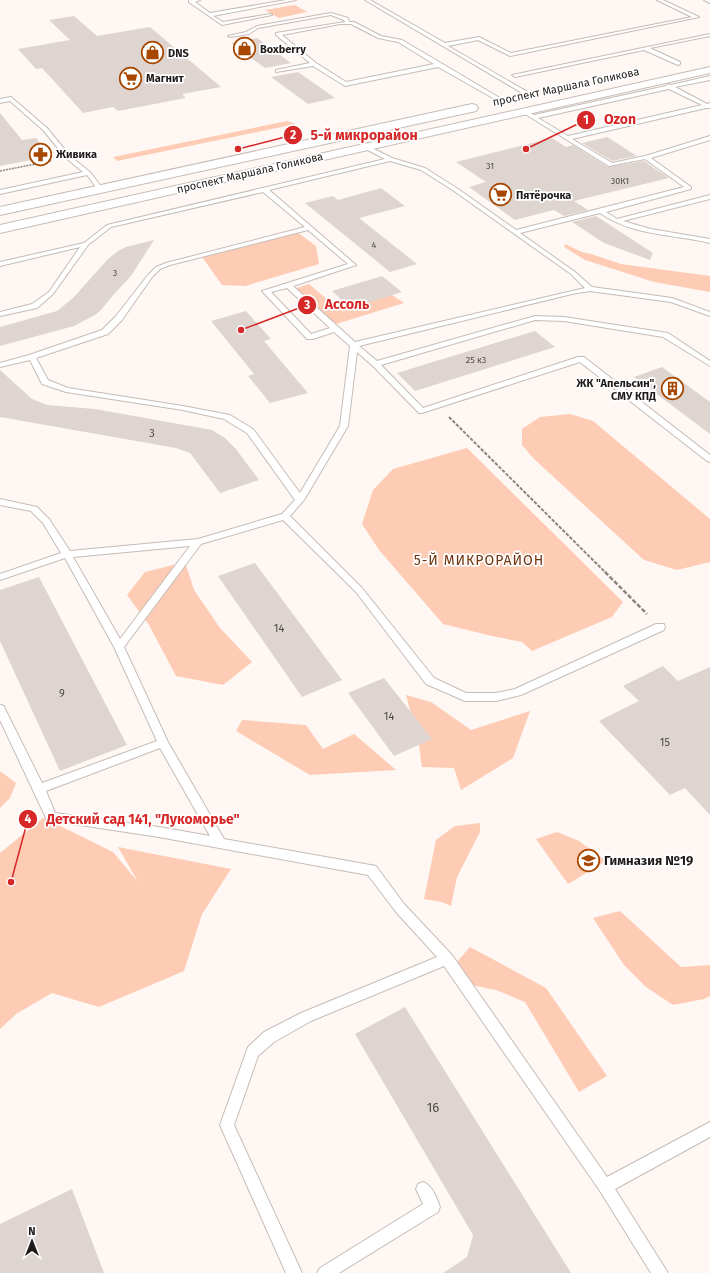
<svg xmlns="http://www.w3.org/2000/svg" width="710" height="1273" font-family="'Fira Sans',sans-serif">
	<rect width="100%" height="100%" fill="#fff7f3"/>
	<g fill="#feccb4">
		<path d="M295,5L307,12L279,18L265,10Z"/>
		<path d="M287,121L296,124L117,161L113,157Z"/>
		<path d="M297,232L316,246L319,264L245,286L222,285L200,254Z"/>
		<path d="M565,244L582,252L591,254L621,264L710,276V292L654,282L585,260L564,247Z"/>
		<path d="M309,284L337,308L343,309L392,295L404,303L333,325L294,289Z"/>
		<path d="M570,414L593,421L710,519V562L677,570L644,560L534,459L522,445V429L540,417Z"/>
		<path d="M467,448L623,602L612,617L532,651L522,642L492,636L443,624L379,550L362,524L373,490L393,469Z"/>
		<path d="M185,562L194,590L220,628L252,662L223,685L176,676L149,625L127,595L145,572Z"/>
		<path d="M406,695L431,702L471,730L530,711L513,758L461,790L454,768L422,767L419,745Z"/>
		<path d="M242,720L306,725L323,749L354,734L396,770L310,775L236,731Z"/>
		<path d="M0,771L16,783L10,798L0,808Z"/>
		<path d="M43,818L48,819L54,823L113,852L138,882L118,847L231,869L202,914L184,971L99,1007L52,993L16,1014L0,1029V853Z"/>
		<path d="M480,823V832L457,877L451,906L442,902L424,899L436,840L455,826Z"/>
		<path d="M557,832L579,841L606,861L568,884L536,839Z"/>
		<path d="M620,911L681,967L710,965V996L704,999L673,1005L646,987L624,965L593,918Z"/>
		<path d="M470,947L546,988L607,1076L579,1092L525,1002L496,990L471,985L456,963Z"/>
	</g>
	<g fill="#ded5d0">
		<path d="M74,16L97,36L150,27L221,87L182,94L186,98L118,111L113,107L83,113L42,68L36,69L18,49L70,40L49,20Z"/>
		<path d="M257,38L291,63L265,68L231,43Z"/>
		<path d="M298,72L335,98L308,104L271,77Z"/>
		<path d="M0,113L22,140L36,138L51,156L0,166Z"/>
		<path d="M607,137L637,156L612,161L582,143Z"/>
		<path d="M552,138L566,147L573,145L608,167L644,161L669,178L574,201L588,210L564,216L554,210L515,220L469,187L486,182L456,162Z"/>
		<path d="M381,188L405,206L359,218L417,264L390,272L305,203L333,196L338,200Z"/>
		<path d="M596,216L653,253L650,260L604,243L572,222Z"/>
		<path d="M154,240L131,276L115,293L101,310L95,315L74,326L0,346V327L57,311L73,298L108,259L118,251L126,247Z"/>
		<path d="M382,276L402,292L351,308L332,291Z"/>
		<path d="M246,311L271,339L264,341L308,393L270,403L248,376L254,374L211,321Z"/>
		<path d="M535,331L555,347L415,391L397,373Z"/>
		<path d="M662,367L710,402V434L634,377Z"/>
		<path d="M0,370L32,399L47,405L95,409L212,430L225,438L236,449L259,480L220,493L190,453L176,448L0,417Z"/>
		<path d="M255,563L342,680L302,697L218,576Z"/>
		<path d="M39,577L127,745L60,771L0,641V590Z"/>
		<path d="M663,666L678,681L710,667V815L685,788L670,795L599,721L639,701L623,686Z"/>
		<path d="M384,678L432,739L394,756L348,693Z"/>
		<path d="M405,1007L513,1180L571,1273H443L467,1257L473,1235L355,1034Z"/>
		<path d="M72,1189L104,1273H0V1224Z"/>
	</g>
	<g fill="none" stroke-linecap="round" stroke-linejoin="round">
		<defs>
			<g id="lane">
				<path d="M189,0H200L195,2L210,13L286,0H296L213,16L223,22L270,14L272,15L222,25L189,2Z"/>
				<path d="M365,0H370L445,43L479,37L511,53L692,17L657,0H663L699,17L510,56L478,40L448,46L531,94V96L529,97Z"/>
				<path d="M704,0H710V3Z"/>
				<path d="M331,13L348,18L349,22H354L381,36L402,40L505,101L500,102L438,67L345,86L313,66L276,72V70L310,63L276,35V33L345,22L344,20L331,15L258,28L249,34L230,37L228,36L246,32L257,26ZM340,24H351L378,38L398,42L434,64L346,82L316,63L282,35Z"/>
				<path d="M710,34V36L650,48L680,62V64L678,65L644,50L515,77L512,75Z"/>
				<path d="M710,76V80L675,87L707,104L710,103V108H706L572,139L612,163L645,156L710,136V140L651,158L691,187V189L606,212L617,219L710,195V199L623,221L651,229L710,239V243C672,234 633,236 600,213L520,233L575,272L592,287L672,298L710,312V316L671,302L590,291L572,294L359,346L377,361L535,316L564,317L668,333L710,361V366L663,337L564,321L535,320L381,365L423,408L578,357H584L710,455V462L707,461L580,362L422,413H419L373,366L357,352L348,426L304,500L290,516L362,588L434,678L466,693H496L515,689L656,624H664L665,627L664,630L521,695L496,701H465L426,684L356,592L283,520L201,544L124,647L168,742L224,839L376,866L404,904L452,955L607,1177L710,1122V1137L615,1189L668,1273H651L600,1191L444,966L311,1021L274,1042L258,1056L234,1125L302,1273H286L220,1125L248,1047L264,1032L301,1013L437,957L396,912L368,875L159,837L47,820L0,720V705L4,706L5,709L42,783L157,741L114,647L65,558L0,580V574L61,553L43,523L31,511L0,505V499L37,507L49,519L70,551L198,539L282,514L295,500L247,433L224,419L183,410L66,392L42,384L30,360L0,367V363L29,355L102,330L116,316L148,275L156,267L166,263L305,227L263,192L111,227L88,245L53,294L37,308L0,316V312L32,304L49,292L80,247L0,266V262L84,243L107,225L385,159L364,148V146L366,145L392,158L425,168L458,189L516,230L684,187L645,159L609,166L522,112L527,111L534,115L666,86L668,84L671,85ZM669,89L702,105L568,136L538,118ZM390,161L421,170L454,191L571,274L585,288L355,342L293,286L356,265L269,190ZM308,230L348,264L262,291L307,339H313L334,332L350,346L340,426L300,493L253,429L230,415L183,406L68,388L48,380L36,358L108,334L122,320L152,277L160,269L170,265ZM287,288L330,328L311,334L271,292ZM190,546L120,639L73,557ZM160,748L210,836L159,827L55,813L46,791Z"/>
				<path d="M11,97L47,128L70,156L90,172L103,189L102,190H98L87,175L0,194V190L83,172L66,158L43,130L10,101L0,103V99Z"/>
				<path d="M423,1182C432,1185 437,1198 440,1207L438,1212L339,1273H317L320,1268L423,1204L416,1189L418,1184Z"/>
			</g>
			<g id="secondary">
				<path d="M710,67V73L0,233V225Z"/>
				<path d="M472,104L476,105L478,108L476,111L0,215V207Z"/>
			</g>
		</defs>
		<use href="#lane" stroke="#c5bcb7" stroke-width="2"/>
		<use href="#secondary" stroke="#c5bcb7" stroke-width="2"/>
		<path stroke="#8b8582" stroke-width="1.5" stroke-dasharray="2 1" stroke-linecap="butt" d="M0,171L51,161"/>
		<path stroke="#8b8582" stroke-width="2" stroke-dasharray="3.5 1.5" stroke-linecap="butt" d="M449,417L606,573"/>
		<path stroke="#8b8582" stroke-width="2.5" stroke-dasharray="4.5 2" stroke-linecap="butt" d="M605,572L647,614"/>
		<use href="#lane" fill="#fff" fill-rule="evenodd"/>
		<use href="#secondary" fill="#fff" fill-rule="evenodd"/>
	</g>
	<defs>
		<symbol id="shop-ring" viewBox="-11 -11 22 22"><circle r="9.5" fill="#fff" stroke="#a84800" stroke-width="1.5"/><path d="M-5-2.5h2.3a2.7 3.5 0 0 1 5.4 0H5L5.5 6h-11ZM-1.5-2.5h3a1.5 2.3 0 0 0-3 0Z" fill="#a84800"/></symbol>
		<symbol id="supermarket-ring" viewBox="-11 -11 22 22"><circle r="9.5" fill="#fff" stroke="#a84800" stroke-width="1.5"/><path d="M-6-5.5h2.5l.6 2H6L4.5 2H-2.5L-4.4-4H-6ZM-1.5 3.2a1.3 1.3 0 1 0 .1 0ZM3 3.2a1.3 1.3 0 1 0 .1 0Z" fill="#a84800"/></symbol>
		<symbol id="pharmacy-ring" viewBox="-11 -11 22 22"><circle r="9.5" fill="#fff" stroke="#a84800" stroke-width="1.5"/><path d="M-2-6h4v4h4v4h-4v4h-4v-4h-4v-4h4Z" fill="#a84800"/></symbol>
		<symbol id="building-ring" viewBox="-11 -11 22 22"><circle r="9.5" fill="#fff" stroke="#a84800" stroke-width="1.5"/><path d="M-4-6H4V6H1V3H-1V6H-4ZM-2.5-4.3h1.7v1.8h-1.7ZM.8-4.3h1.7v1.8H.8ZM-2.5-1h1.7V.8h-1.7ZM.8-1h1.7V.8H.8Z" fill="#a84800"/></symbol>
		<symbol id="school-ring" viewBox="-11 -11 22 22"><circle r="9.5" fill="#fff" stroke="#a84800" stroke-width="1.5"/><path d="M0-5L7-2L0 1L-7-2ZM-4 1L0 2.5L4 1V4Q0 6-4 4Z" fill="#a84800"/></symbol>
	</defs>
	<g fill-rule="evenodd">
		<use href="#shop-ring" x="232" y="36" width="25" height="25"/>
		<use href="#shop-ring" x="140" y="40" width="25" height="25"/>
		<use href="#supermarket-ring" x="118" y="66" width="25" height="25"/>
		<use href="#pharmacy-ring" x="28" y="142" width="25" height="25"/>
		<use href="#supermarket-ring" x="488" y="182" width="25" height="25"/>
		<use href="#building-ring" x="660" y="376" width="25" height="25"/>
		<use href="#school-ring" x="576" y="848" width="25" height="25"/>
	</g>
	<g text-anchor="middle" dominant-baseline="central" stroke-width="3.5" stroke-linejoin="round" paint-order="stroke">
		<g font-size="9" fill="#4f4a48">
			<text x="490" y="166">31</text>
			<text x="620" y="181">30К1</text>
			<text x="374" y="245">4</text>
			<text x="115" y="273">3</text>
			<text x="476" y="360">25 к3</text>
		</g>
		<g font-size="11" font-weight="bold" fill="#1f1b1a" stroke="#fff" text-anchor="start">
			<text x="260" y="49">Boxberry</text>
			<text x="168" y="53">DNS</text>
			<text x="146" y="78">Магнит</text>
			<text x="56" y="154">Живика</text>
			<text x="516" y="195">Пятёрочка</text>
			<text x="656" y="383" text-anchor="end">ЖК "Апельсин",<tspan x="656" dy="13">СМУ КПД</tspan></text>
		</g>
		<g font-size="11" fill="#1f1b1a" stroke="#fff">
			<text transform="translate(566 87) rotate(-12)">проспект Маршала Голикова</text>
			<text transform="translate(250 173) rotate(-13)">проспект Маршала Голикова</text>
		</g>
		<g font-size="11" fill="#4f4a48">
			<text x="152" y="433">3</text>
			<text x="279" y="628">14</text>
			<text x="62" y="693">9</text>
			<text x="389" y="716">14</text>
			<text x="665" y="742">15</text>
		</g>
		<g font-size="13" font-weight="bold" fill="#1f1b1a" stroke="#fff" text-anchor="start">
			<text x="604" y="860">Гимназия №19</text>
		</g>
		<g font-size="13" fill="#4f4a48">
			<text x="433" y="1107">16</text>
		</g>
		<g font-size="14" letter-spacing="1" fill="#73350f" stroke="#fff">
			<text x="479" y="560">5-Й МИКРОРАЙОН</text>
		</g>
	</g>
	<path fill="none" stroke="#d62828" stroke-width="1.5" d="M526 149L586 120M238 149L293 135M241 330L307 305M11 882L28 819"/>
	<g fill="#d62828" stroke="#fff" stroke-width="1.5">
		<circle cx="526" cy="149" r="4"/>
		<circle cx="238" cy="149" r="4"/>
		<circle cx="241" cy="330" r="4"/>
		<circle cx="11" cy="882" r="4"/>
		<circle cx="586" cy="120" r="10"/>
		<circle cx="293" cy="135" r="10"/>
		<circle cx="307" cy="305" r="10"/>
		<circle cx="28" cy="819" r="10"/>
	</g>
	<g font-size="12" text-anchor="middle" font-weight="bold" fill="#fff">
		<text x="586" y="124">1</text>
		<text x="293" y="139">2</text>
		<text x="307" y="309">3</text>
		<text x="28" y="823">4</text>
	</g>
	<g font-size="14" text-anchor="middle" font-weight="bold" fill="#d62828" stroke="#fff" stroke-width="3.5" stroke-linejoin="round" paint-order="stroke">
		<text x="620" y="124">Ozon</text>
		<text x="364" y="140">5-й микрорайон</text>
		<text x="347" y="309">Ассоль</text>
		<text x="143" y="824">Детский сад 141, "Лукоморье"</text>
	</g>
	<g transform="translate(32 1241)" stroke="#ffffff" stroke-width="3" paint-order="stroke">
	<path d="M0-3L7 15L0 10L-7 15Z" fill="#1f1b1a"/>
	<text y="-6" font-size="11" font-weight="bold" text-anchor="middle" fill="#1f1b1a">N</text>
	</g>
</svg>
